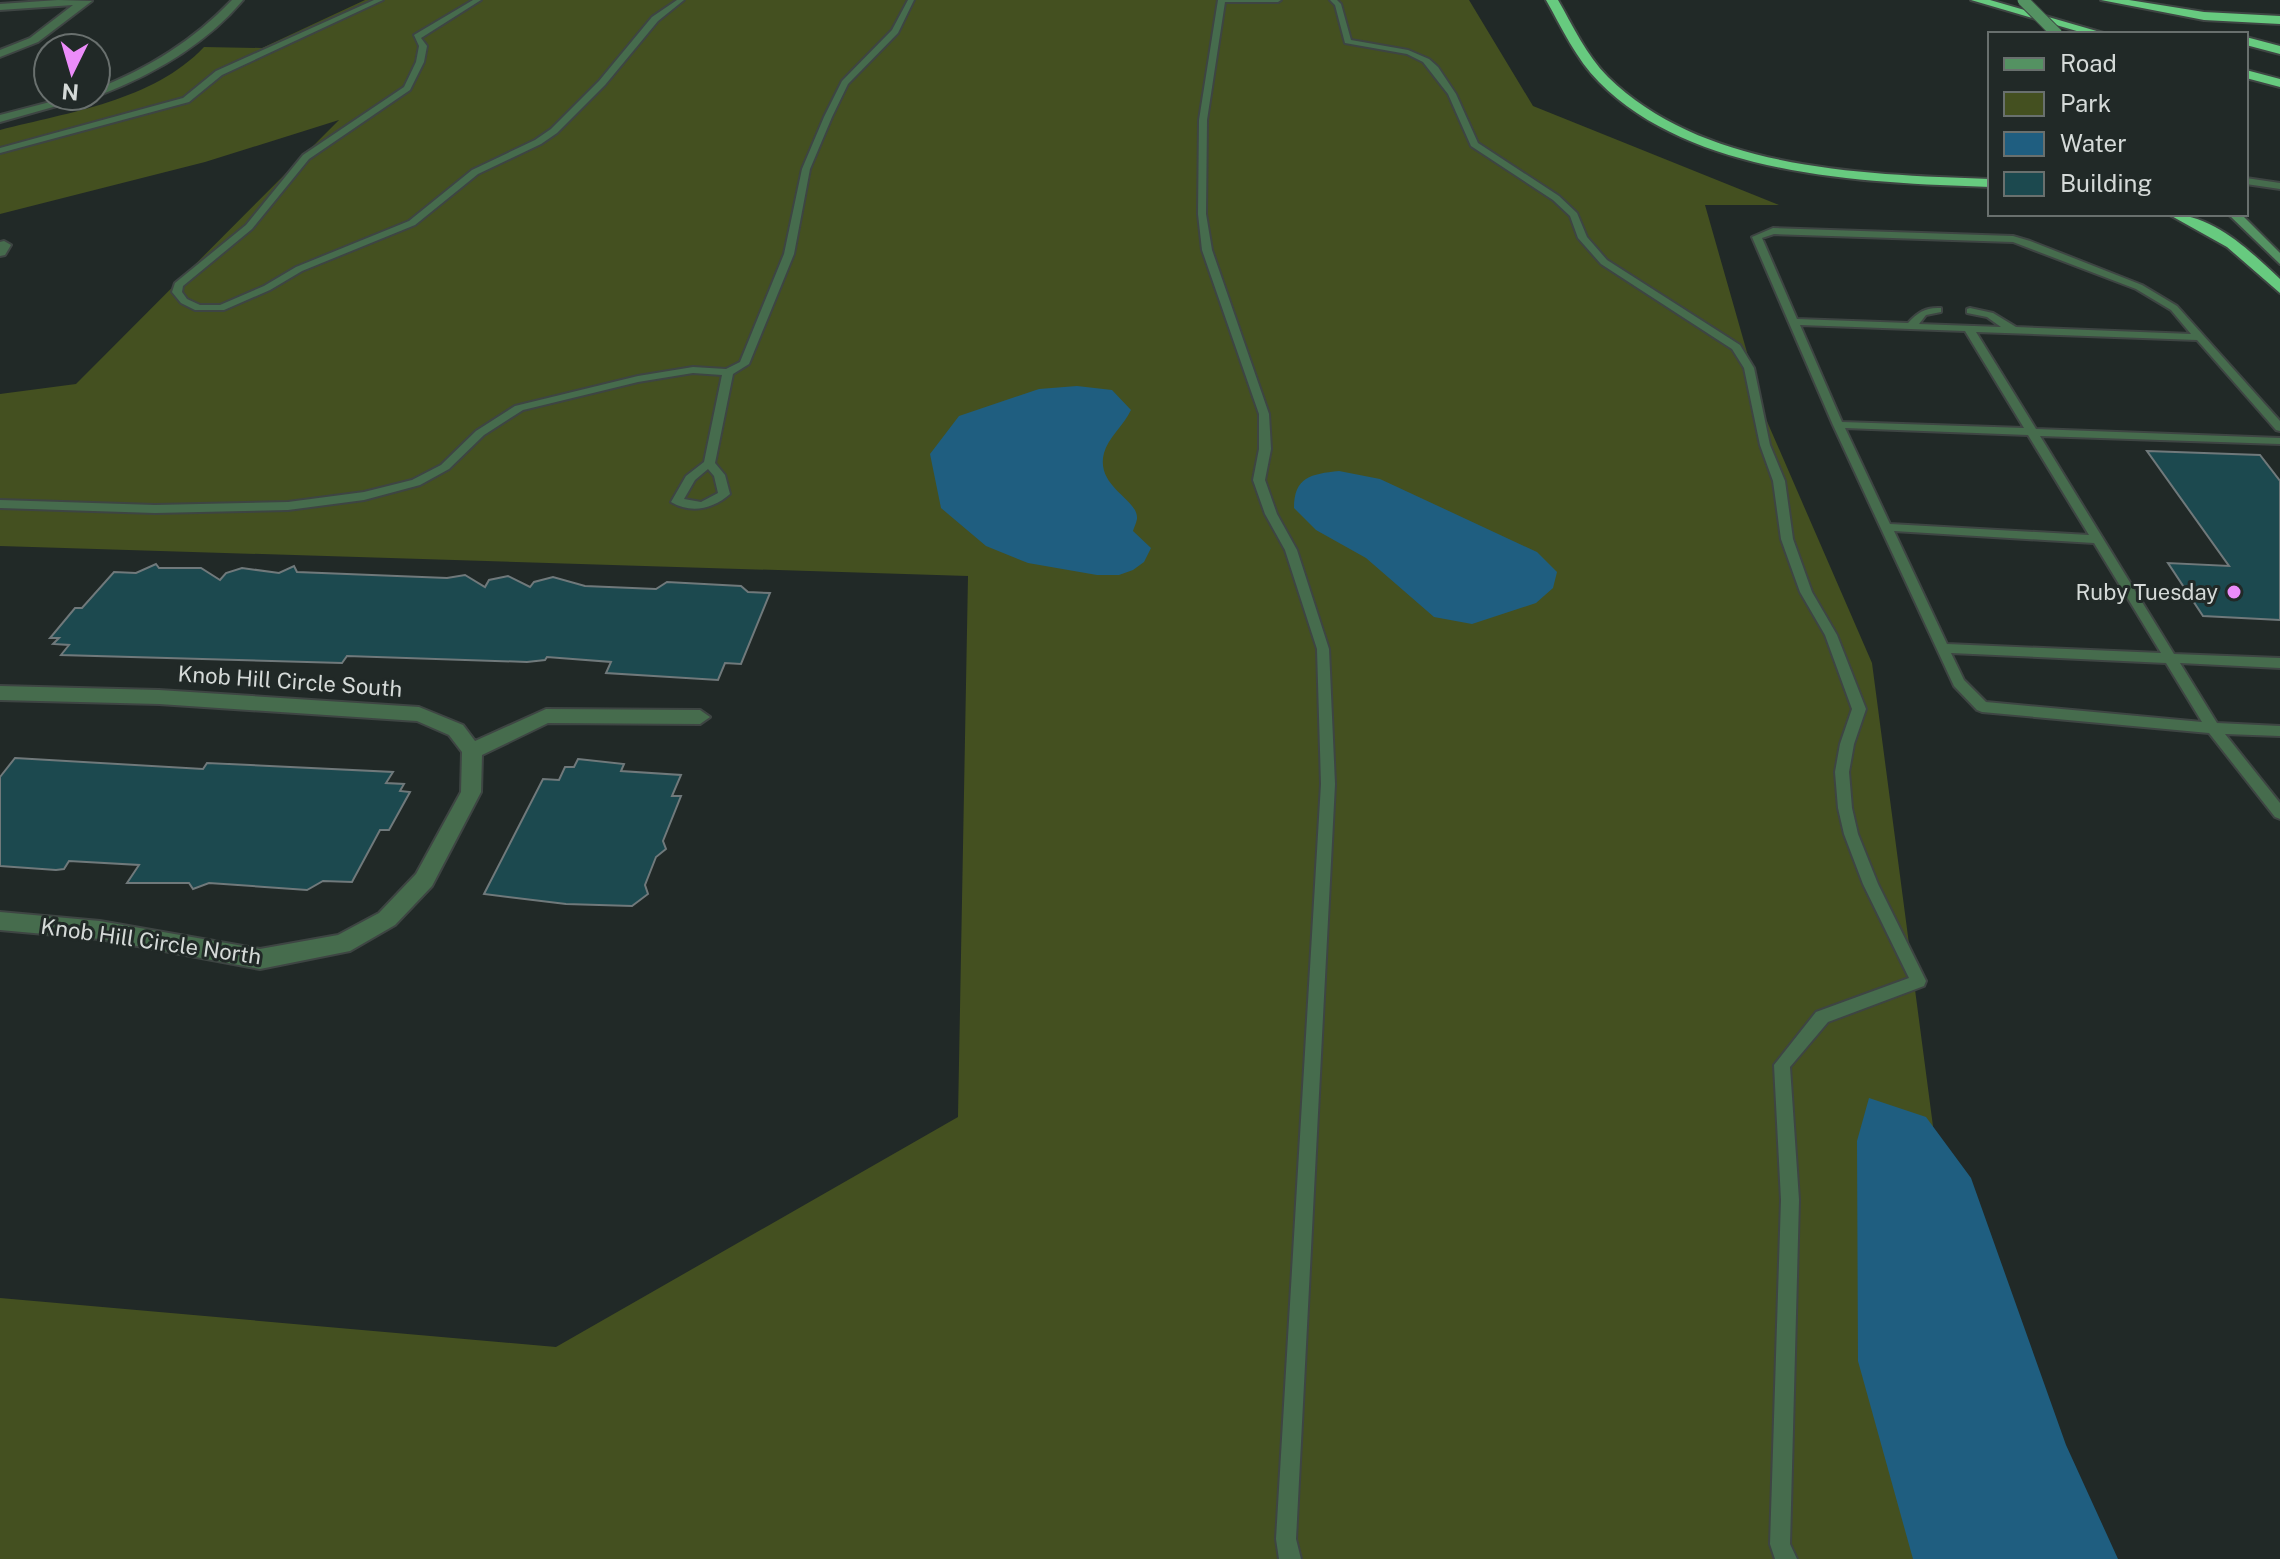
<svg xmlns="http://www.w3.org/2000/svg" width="2280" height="1559" font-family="'Public Sans',sans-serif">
	<rect width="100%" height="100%" fill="#212927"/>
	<path fill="#445020" d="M365,0H1469L1533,106L1779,205H1705L1766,419L1872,663L1990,1559H0V1298L556,1347L958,1117L968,576L0,546V394L76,384L339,120L205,162L0,214V130C69,112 153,101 204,47L262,48Z"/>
	<g fill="#1f5e80">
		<path d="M1077,386L1112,390L1131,410C1124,425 1108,438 1104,453C1095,487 1139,499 1137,519C1136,524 1134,527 1133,531L1151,548L1144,562L1133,570L1119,575H1097L1028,563L986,546L941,508L930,454L959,416L1039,389Z"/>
		<path d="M1339,471L1380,479L1537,552L1557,572L1553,588L1536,603L1472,624L1434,617L1366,558L1316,530L1294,508C1294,477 1311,474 1339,471Z"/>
		<path d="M1869,1098L1926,1117L1971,1178L2066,1445L2118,1559H1913L1858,1361L1857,1141Z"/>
	</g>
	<g fill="#1c494f" stroke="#70797b" stroke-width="2">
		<path d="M2147,451L2260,455L2280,481V620L2203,616L2168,563L2229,566Z"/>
		<path d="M156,564L159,568H201L220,580L226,573L242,568L279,573L294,566L297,572L447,578L465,575L485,587L489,580L508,576L530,587L534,582L553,577L585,586L656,589L667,582L741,586L748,592L770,593L741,664L725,663L718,680L606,673L611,662L547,657L545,660L527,662L347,656L342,663L61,655L69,645L53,644L59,638H50L75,608H82L114,572L136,573Z"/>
		<path d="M15,758L203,769L207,763L393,772L386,783L404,784L400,791L410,792L389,830H380L352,882L323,881L307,890L209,883L193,889L189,883H127L139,865L69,861L64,869L56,870L0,866V777Z"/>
		<path d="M578,759L624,764L621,771L681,775L672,796H681L663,841L666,849L656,857L645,885L648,894L632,906L566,904L484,894L543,779L559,780L565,767H574Z"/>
	</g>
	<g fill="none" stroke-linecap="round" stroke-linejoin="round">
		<defs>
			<g id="service">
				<path d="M374,0H383L222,75L189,102L0,153V148L183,98L216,71Z"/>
				<path d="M473,0H481L421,38L427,46L424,62L410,90L309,159L252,229L183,286L182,292L187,299L200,305H220L264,286L296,267L409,221L472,170L535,140L551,129L599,81L652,17L677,0H684L658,21L605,85L557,133L541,144L478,174L415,225L302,271L270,290L224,310H195L181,303L172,292L175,283L246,225L303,155L404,87L416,62L419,46L414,35Z"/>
				<path d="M908,0H914L898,33L848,84L832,117L810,169L794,254L749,364L733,374L715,463L725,475L730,494C713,509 691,514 671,502L686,476L704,462L722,375L693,373L638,382L523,410L484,435L449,469L420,485L364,500L288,510L155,513L0,508V500L155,505L288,502L364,492L412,480L441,465L476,431L515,406L638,376L693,367L726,369L740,362L784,254L802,169L824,117L842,81L892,30ZM708,469L714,476L718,493L701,502L684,499L695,480Z"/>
				<path d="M1218,0H1281L1278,2H1225L1207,120L1206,214L1212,250L1269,414L1271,449L1265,480L1277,514L1297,550L1329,649L1335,784L1296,1539L1301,1559H1279L1276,1539L1321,784L1317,649L1285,550L1265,514L1253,480L1259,449V414L1202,250L1198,214L1199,120Z"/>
				<path d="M1330,0H1337L1341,4L1351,40L1408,50L1429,59L1438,67L1456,94L1478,143L1559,196L1577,213L1587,237L1607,260L1740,345L1754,368L1770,445L1785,481L1793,539L1812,592L1837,635L1866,709L1854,744L1849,772L1852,808L1858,834L1878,884L1926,981L1924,986L1828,1022L1790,1067L1799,1200L1790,1544L1797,1559H1775L1770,1544L1781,1200L1774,1065L1816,1012L1909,978L1863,884L1844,834L1838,808L1835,772L1840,744L1852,709L1825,635L1800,592L1781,539L1773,481L1760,445L1744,368L1732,349L1601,264L1578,238L1570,216L1553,200L1471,146L1448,94L1423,62L1407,54L1345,43L1335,5Z"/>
				<path d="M2246,178L2280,183V189L2246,184Z"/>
				<path d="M1773,228L2013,236L2030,241L2142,285L2177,306L2280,421V431L2276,430L2197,340L1976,332L2036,429L2280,438V444L2040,436L2174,654L2280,658V668L2180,663L2217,723L2280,726V736L2225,734L2280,803V819L2275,817L2209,733L1982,712L1977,710L1954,686L1833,425L1752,237ZM1774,234L2013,242L2136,289L2171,310L2191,334L2016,327L1993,313L1970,308L1967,309V313L1987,317L2001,327L1919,324L1926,315L1941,312V308C1926,307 1918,312 1908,323L1797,319L1762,238ZM1800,325L1965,331L2024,428L1842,422ZM1845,428L2028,435L2089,535L1890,524ZM1894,531L2094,543L2161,653L1947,644ZM1951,653L2166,663L2202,722L1986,702L1964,680Z"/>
			</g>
			<g id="minor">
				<path d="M58,0L92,1L38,42L0,57V50L30,38L73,5L0,10V4Z"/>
				<path d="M232,0H243C205,45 154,74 100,95L95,96L96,89C148,69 194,40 232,0Z"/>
				<path d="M73,96H92L0,122V115Z"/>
				<path d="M4,241L11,245L5,255L0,256V242Z"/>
				<path d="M0,686L159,690L419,707L463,725L475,741L546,709L700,710L710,717L700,724L548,723L482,755L481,792L432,886L395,925L350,951L260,969L100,939L0,930V912L100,921L260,949L338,935L379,913L416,874L461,792L462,752L449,735L417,721L159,704L0,700Z"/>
			</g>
			<path id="secondary" d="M2228,214H2241L2280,253V264Z"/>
			<g id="motorway">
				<path d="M1546,0H1558C1573,26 1586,55 1608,77C1704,171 1864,174 1990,179V187C1865,183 1692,176 1599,82C1576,59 1562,28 1546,0Z"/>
				<path d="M1971,0H1990L2107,34H2087Z"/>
				<path d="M2101,0H2129L2204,12L2280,16V24L2204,20Z"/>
				<path d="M2246,37L2280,46V54L2246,45Z"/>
				<path d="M2246,70L2280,79V87L2246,78Z"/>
				<path d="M2168,214C2213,214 2249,250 2280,279V293L2227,247Z"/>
			</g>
		</defs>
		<use href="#service" stroke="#3e4543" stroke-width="4"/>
		<use href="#minor" stroke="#3e4543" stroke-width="4"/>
		<use href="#secondary" stroke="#3e4543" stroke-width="4"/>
		<use href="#motorway" stroke="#3e4543" stroke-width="4"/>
		<use href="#service" fill="#466c4d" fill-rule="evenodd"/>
		<use href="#minor" fill="#466c4d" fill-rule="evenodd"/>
		<use href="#secondary" fill="#549262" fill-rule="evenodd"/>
		<use href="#motorway" fill="#67ca7f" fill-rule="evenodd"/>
		<defs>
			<path id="secondary-bridge" d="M2023,0L2057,34"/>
		</defs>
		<use href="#secondary-bridge" stroke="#3e4543" stroke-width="13" stroke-linecap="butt"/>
		<use href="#secondary-bridge" stroke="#549262" stroke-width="11"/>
	</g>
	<circle fill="#ec8cfa" stroke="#212927" stroke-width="3" cx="2234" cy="592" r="8"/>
	<g text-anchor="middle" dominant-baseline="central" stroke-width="6" stroke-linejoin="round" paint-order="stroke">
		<g font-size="22" fill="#d5dad8" stroke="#212927" text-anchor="end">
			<text x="2218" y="592">Ruby Tuesday</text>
		</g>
		<g font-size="22" fill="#d5dad8" stroke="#212927">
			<text transform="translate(290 681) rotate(4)">Knob Hill Circle South</text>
			<text transform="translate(151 941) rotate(8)">Knob Hill Circle North</text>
		</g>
	</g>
	<rect x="1988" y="32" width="260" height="184" fill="#212927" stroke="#69706e" stroke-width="2"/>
	<rect x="2004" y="58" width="40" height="12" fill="#549262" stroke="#69706e" stroke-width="2"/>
	<text x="2060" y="72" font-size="24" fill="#d5dad8">Road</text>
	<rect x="2004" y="92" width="40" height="24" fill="#445020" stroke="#69706e" stroke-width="2"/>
	<text x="2060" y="112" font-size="24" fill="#d5dad8">Park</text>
	<rect x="2004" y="132" width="40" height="24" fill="#1f5e80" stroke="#69706e" stroke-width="2"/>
	<text x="2060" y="152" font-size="24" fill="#d5dad8">Water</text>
	<rect x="2004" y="172" width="40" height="24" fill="#1c494f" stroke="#69706e" stroke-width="2"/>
	<text x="2060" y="192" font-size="24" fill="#d5dad8">Building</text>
	<g transform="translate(72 72) rotate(185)"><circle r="38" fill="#212927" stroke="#69706e" stroke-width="2"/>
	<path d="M0-6L14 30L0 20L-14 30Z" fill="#ec8cfa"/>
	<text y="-12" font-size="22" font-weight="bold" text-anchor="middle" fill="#d5dad8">N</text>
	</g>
</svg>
